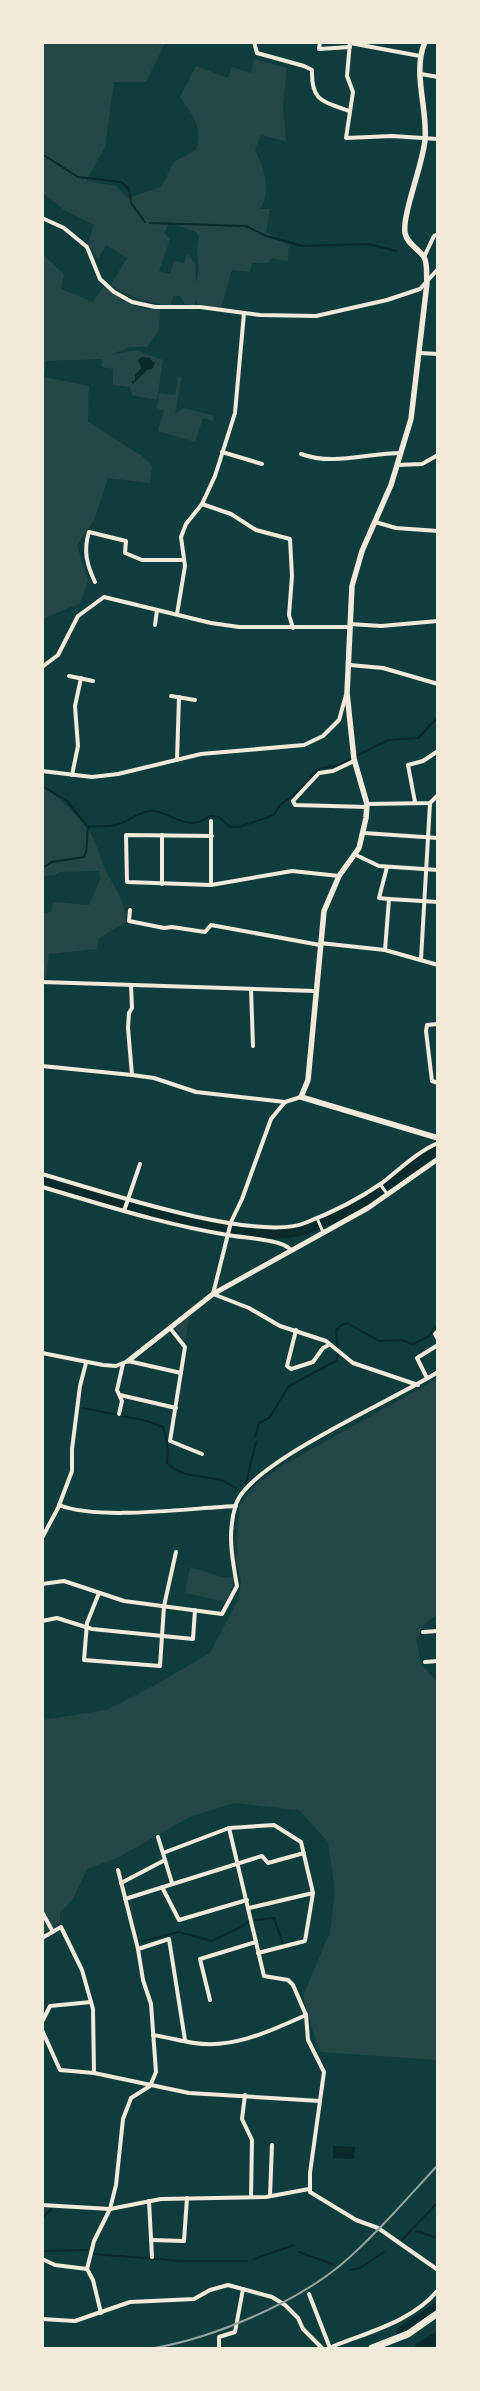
<svg xmlns="http://www.w3.org/2000/svg" width="480" height="2391" font-family="'Titillium Web',sans-serif">
	<rect width="100%" height="100%" fill="#0f3d3e"/>
	<g fill="#244646" fill-rule="evenodd">
		<path d="M42,43H165L146,82H114L105,147L86,181L116,186L128,198L161,187L174,162L196,150C204,127 192,115 180,97L196,66L228,78L232,67L251,73L254,59L287,68L283,106L286,141L261,135L255,150C264,168 272,190 260,209H270L266,232L289,246L288,261L271,258L268,263H252L250,272L232,270L221,308L198,304L195,299V306L185,304L180,296H173L171,305C147,303 131,298 111,285L127,258L106,245L98,259L88,243L94,225L64,210L43,193ZM170,222L196,232L199,237C194,255 202,266 196,284L195,263L187,253L184,263L174,261L170,274L159,271L170,239L164,233Z"/>
		<path d="M43,255L64,274L61,289L93,302L104,286C120,301 138,311 160,309L159,330L147,347H130L110,355L136,350L163,360L157,400L132,395L130,387L113,385V369L102,367L101,359L46,361L44,377L89,386L88,422L142,456L152,466L150,483L108,478L94,520L77,545L88,581L80,603L43,619Z"/>
		<path d="M178,376L182,377L175,413L184,408L214,416L213,421L203,418L195,442L158,431L164,411L157,408L159,393L175,395Z"/>
		<path d="M43,788C54,791 84,822 90,832C97,844 100,857 105,869C114,888 126,900 126,922L99,938L97,949L49,954L46,979H43V913L51,912L53,902L89,905L100,880L99,871L59,872L55,875L43,876Z"/>
		<path d="M189,1317L185,1341V1342L175,1328Z"/>
		<path d="M437,1379V1615L426,1622L416,1639L421,1664L437,1682V2060L321,2052L317,2045L303,1996L330,1932L335,1891L328,1842L299,1810L234,1803L190,1817L117,1858L87,1869L73,1899L60,1913V1922L43,1933V1720L106,1710L157,1684L210,1653L238,1600L241,1581L236,1561L239,1507L254,1486L285,1464Z"/>
		<path d="M190,1567L225,1578L233,1577V1586L226,1602L185,1593Z"/>
	</g>
	<g fill="#0a2a2b">
		<path d="M142,357L149,358L155,363L152,369L147,370L133,384L131,382L135,380V375L141,368L138,360Z"/>
		<path d="M333,2146L355,2147L354,2159L333,2158Z"/>
	</g>
	<g fill="none" stroke-linecap="round" stroke-linejoin="round">
		<g stroke="#0a2a2b" stroke-width="2">
			<path d="M42,154L78,177L121,182L129,189L131,203L145,222"/>
			<path d="M150,223L246,226L266,236L303,246L368,244L396,251"/>
			<path d="M356,756L388,740L418,738L438,717"/>
			<path d="M42,786L67,801L88,827C98,825 110,828 119,824C129,821 140,811 151,811C172,811 186,834 210,816L219,817L230,827H239L274,815L280,805L294,795L318,769L339,765L352,758"/>
			<path d="M42,868L52,862L84,857C89,850 86,836 88,827"/>
			<path d="M83,1408L147,1421L163,1427C167,1437 169,1452 167,1463C182,1478 202,1475 221,1480C226,1482 231,1486 236,1488"/>
			<path d="M255,1437L259,1423L269,1418L289,1386L336,1361L338,1356L336,1330L343,1324L347,1323L379,1341L401,1340L413,1344L429,1336L438,1324"/>
			<path d="M246,1483L256,1442"/>
			<path d="M255,1920L274,1918L283,1944"/>
			<path d="M143,1941L179,1932L212,1941L241,1927L249,1921"/>
			<path d="M42,2219L51,2209"/>
			<path d="M416,2231L438,2238"/>
			<path d="M402,2240L438,2202"/>
			<path d="M42,2251L87,2250"/>
			<path d="M299,2252L335,2265"/>
			<path d="M93,2254L181,2261H247"/>
			<path d="M254,2259L294,2245"/>
			<path d="M351,2270L360,2268L384,2252"/>
		</g>
		<path stroke="#0a2a2b" stroke-width="7" d="M400,2331L438,2305"/>
		<g stroke="#0a2a2b" stroke-width="11">
			<path d="M42,1179C106,1197 251,1252 311,1227C341,1215 369,1199 394,1180C408,1170 421,1158 438,1150"/>
			<path d="M420,2348L438,2337"/>
		</g>
		<g stroke="#f1e9da" stroke-width="3">
			<path d="M380,1184L388,1195"/>
			<path d="M317,1218L323,1232"/>
		</g>
		<g stroke="#f1e9da" stroke-width="4">
			<path d="M254,42L257,53L304,66L312,70C311,102 323,101 349,111"/>
			<path d="M320,42L319,49L350,47"/>
			<path d="M350,42L347,76L353,92L346,138L392,136L438,139"/>
			<path d="M350,43L420,56"/>
			<path d="M421,74L438,77"/>
			<path d="M42,218L64,228L87,247L100,279L114,292L132,302L155,307H200L260,315L316,316L387,300L420,289L438,269"/>
			<path d="M424,257L434,236L438,234"/>
			<path d="M420,353L438,354"/>
			<path d="M222,452L262,464"/>
			<path d="M301,454C334,466 367,453 401,453"/>
			<path d="M397,465L422,464L438,455"/>
			<path d="M202,504L231,514L256,530L290,539L292,576L289,615L293,628"/>
			<path d="M375,522L396,528L438,531"/>
			<path d="M95,582C87,565 83,551 89,532L126,541L125,553L142,560H183"/>
			<path d="M177,614L185,566L181,537L186,524L202,504L215,476L235,413L244,313"/>
			<path d="M350,624L381,626L438,621"/>
			<path d="M155,625L157,610"/>
			<path d="M350,665L383,668L438,684"/>
			<path d="M42,667L58,655L78,616L104,597L211,623L239,627H350"/>
			<path d="M69,676L93,681"/>
			<path d="M171,696L195,700"/>
			<path d="M177,760L179,697"/>
			<path d="M354,761L333,771L319,773L293,801L295,805L367,807"/>
			<path d="M42,771L92,777L118,774L201,754L304,745L323,736L339,720L346,695"/>
			<path d="M72,775L78,746L75,706L81,678"/>
			<path d="M415,802L408,765L423,761L438,751"/>
			<path d="M367,804L430,803L438,795"/>
			<path d="M211,821V885"/>
			<path d="M364,833L438,838"/>
			<path d="M212,836L126,835L127,882L211,885L292,871L339,876"/>
			<path d="M356,855L379,866L438,870"/>
			<path d="M162,884V835"/>
			<path d="M389,899L438,902"/>
			<path d="M130,910L129,921L164,928L172,927L205,932L211,925L320,945"/>
			<path d="M320,943L385,950L438,965"/>
			<path d="M385,950L389,899L379,898L387,867"/>
			<path d="M421,959L430,803"/>
			<path d="M42,982L315,991"/>
			<path d="M131,985L132,1008L129,1013L128,1028L132,1075"/>
			<path d="M251,989L253,1046"/>
			<path d="M438,1024L427,1025L426,1031L432,1081L438,1083"/>
			<path d="M42,1066L132,1075L154,1078L196,1092L285,1102"/>
			<path d="M301,1097L285,1102L271,1119L242,1199L231,1222L213,1294L249,1308L280,1326L326,1341L353,1363L418,1385"/>
			<path d="M42,1174C97,1190 256,1243 305,1223C331,1213 359,1199 382,1183C400,1169 417,1152 438,1143"/>
			<path d="M42,1187C104,1205 165,1225 228,1235C242,1238 281,1239 290,1249"/>
			<path d="M124,1211L140,1164"/>
			<path d="M170,1328L185,1347L170,1441L202,1454"/>
			<path d="M296,1330L287,1366L291,1369L313,1362L323,1348L329,1345"/>
			<path d="M438,1331L435,1334L438,1339"/>
			<path d="M42,1353L103,1365L116,1366L128,1361L181,1373"/>
			<path d="M427,1378L417,1358L438,1345"/>
			<path d="M120,1395L176,1408"/>
			<path d="M119,1414L122,1401L117,1390L123,1364"/>
			<path d="M59,1505C100,1521 190,1508 236,1506"/>
			<path d="M42,1538L58,1508L72,1471V1449L80,1386L86,1363"/>
			<path d="M42,1584L64,1581L124,1601L222,1614L237,1586C232,1558 227,1532 236,1504C250,1462 396,1399 438,1372"/>
			<path d="M99,1593L87,1623L84,1660L160,1666L164,1606L176,1552"/>
			<path d="M42,1621L57,1618L92,1629L193,1639L195,1610"/>
			<path d="M423,1632L438,1631"/>
			<path d="M425,1662L438,1661"/>
			<path d="M229,1828L264,1976L288,1980L293,1985L306,2015L308,2040L324,2072L310,2173V2192L356,2220L378,2228L438,2270"/>
			<path d="M158,1837L172,1883"/>
			<path d="M163,1853L229,1828L274,1825L301,1842L313,1893L305,1941L258,1953"/>
			<path d="M121,1883L165,1860"/>
			<path d="M162,1887L179,1920L247,1900"/>
			<path d="M125,1899L262,1856L268,1863L304,1853"/>
			<path d="M249,1908L313,1893"/>
			<path d="M42,1912L53,1932"/>
			<path d="M42,1938L61,1927L82,1970L93,2009L94,2073"/>
			<path d="M138,1949L169,1939L185,2040"/>
			<path d="M210,2000L200,1959L256,1942"/>
			<path d="M42,2022L50,2006L91,2002"/>
			<path d="M42,2030L60,2070L94,2073L189,2093L320,2101"/>
			<path d="M153,2035C166,2037 181,2041 194,2043C234,2049 270,2031 306,2015"/>
			<path d="M245,2095L242,2119L252,2140L251,2197"/>
			<path d="M270,2196L272,2145"/>
			<path d="M149,2201L152,2257"/>
			<path d="M42,2205L110,2209L161,2199L266,2197L309,2189"/>
			<path d="M151,2240L184,2241L187,2198"/>
			<path d="M42,2259L55,2265L87,2269L93,2280L101,2313"/>
			<path d="M87,2269L94,2241L110,2209L116,2185L123,2119L131,2098L150,2086L156,2072L151,2004L143,1980L138,1949L118,1870"/>
			<path d="M309,2294L330,2348L334,2346"/>
			<path d="M42,2319L75,2321L130,2302L194,2299L210,2290L228,2285L272,2297L285,2305L298,2318L303,2329L322,2348"/>
			<path d="M219,2348V2337L235,2332L243,2289"/>
			<path d="M335,2348L334,2346C369,2332 413,2321 438,2290"/>
		</g>
		<path stroke="#f1e9da" stroke-width="5" d="M128,1361L213,1294L368,1208L438,1159"/>
		<path stroke="#f1e9da" stroke-width="5.5" d="M425,42C412,72 428,109 425,140C423,164 402,215 405,233C407,244 419,249 424,257C428,264 426,276 427,283L411,419L391,485L362,551L352,586L347,693L354,759L367,804L366,818L359,848L339,876L324,911L308,1080L301,1097L438,1138"/>
		<path stroke="#f1e9da" stroke-width="7" d="M372,2348L408,2334L438,2313"/>
		<path stroke="#97a49c" stroke-width="2" d="M154,2348C213,2338 296,2303 343,2263C377,2234 407,2198 438,2165"/>
	</g>
	<rect width="480" height="2391" fill="none" stroke="#f1e9da" stroke-width="88"/>
</svg>
